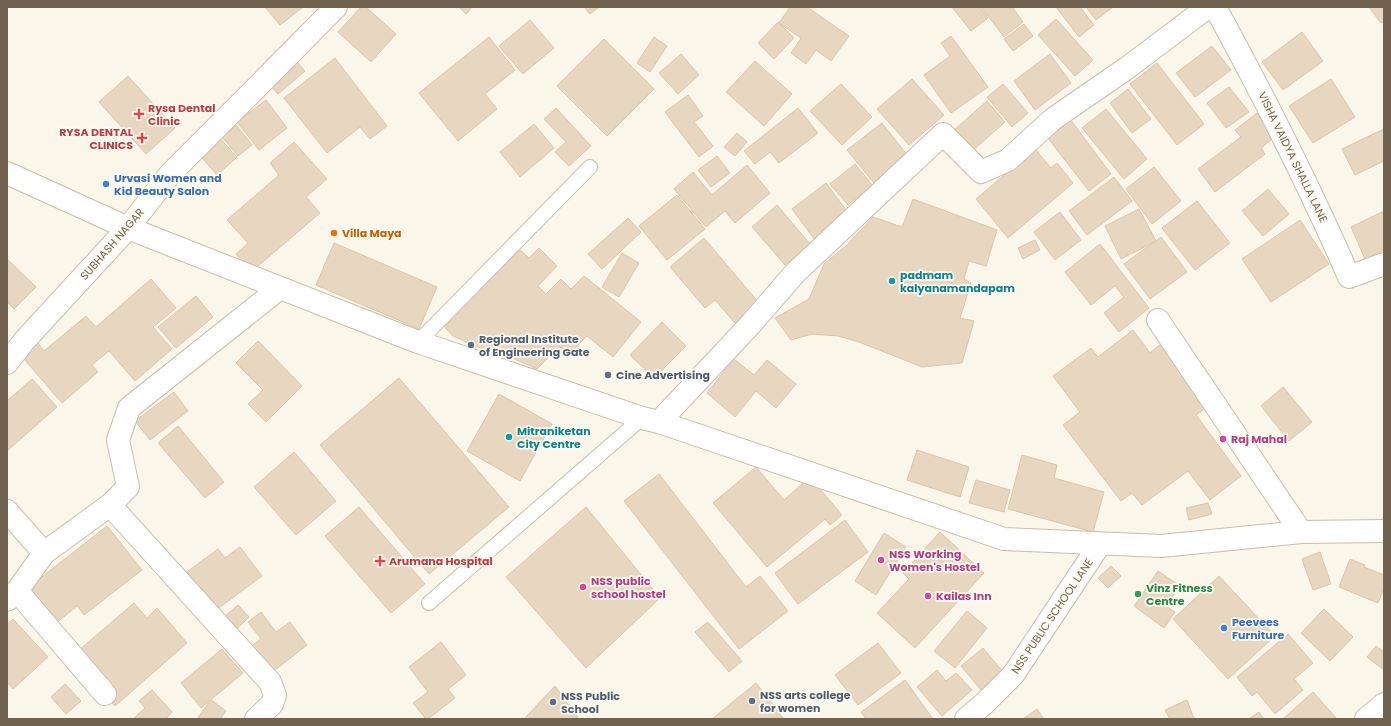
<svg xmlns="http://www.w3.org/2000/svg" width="1391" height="726" font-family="Poppins,sans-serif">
	<rect width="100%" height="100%" fill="#faf7ea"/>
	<g fill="#e7d7c0" stroke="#ddc5a8">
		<path d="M265,7H303L280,25Z"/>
		<path d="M361,7H366L396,34L371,62L338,32Z"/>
		<path d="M459,7H472L466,14Z"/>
		<path d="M584,7H599L590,14Z"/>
		<path d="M790,7H807L849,36L831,61L816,50L806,64L791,53L801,38L779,23Z"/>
		<path d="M952,7H979L988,18L971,31Z"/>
		<path d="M981,7H1012L1023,22L1004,37Z"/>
		<path d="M1056,7H1080L1094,25L1079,37Z"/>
		<path d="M1086,7H1113L1096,20Z"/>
		<path d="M1369,7H1384V21L1381,23Z"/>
		<path d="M1056,19L1093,60L1075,76L1038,35Z"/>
		<path d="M530,20L554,48L523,74L499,46Z"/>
		<path d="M778,22L794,38L774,59L758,43Z"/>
		<path d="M1024,24L1033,36L1013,51L1004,39Z"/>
		<path d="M1302,32L1323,61L1283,90L1262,62Z"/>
		<path d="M951,36L988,87L951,113L924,75L950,56L941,43Z"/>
		<path d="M489,37L515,70L485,94L497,109L458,141L419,93Z"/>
		<path d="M654,37L667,46L650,72L637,63Z"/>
		<path d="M604,39L654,89L607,136L557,86Z"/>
		<path d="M1212,46L1231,70L1195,97L1176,73Z"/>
		<path d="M681,54L699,75L678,94L659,73Z"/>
		<path d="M1050,54L1071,83L1035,110L1014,81Z"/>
		<path d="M335,58L387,126L370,139L360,127L327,153L284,98Z"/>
		<path d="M295,60L305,71L278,94L268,83Z"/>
		<path d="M755,61L792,94L764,126L726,92Z"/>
		<path d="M1157,63L1204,124L1177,145L1130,84Z"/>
		<path d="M128,76L175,128L146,154L99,102Z"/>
		<path d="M912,79L944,115L909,145L877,109Z"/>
		<path d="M1331,79L1355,117L1313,143L1289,106Z"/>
		<path d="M841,84L872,117L842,145L810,111Z"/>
		<path d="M1003,84L1028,113L1012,127L987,97Z"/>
		<path d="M1229,87L1249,112L1226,128L1207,103Z"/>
		<path d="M1128,89L1151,119L1132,133L1110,103Z"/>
		<path d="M688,95L703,116L694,122L713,146L699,157L665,112Z"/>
		<path d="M266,100L287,128L259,150L237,122Z"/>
		<path d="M987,101L1005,122L972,151L954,130Z"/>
		<path d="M556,108L591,146L569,166L555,152L566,142L544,119Z"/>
		<path d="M798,108L818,133L779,163L770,152L755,164L744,151Z"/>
		<path d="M1106,109L1147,159L1124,179L1082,128Z"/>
		<path d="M1257,113L1275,137L1261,148L1265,154L1215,192L1198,169L1241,137L1235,130Z"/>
		<path d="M1070,119L1111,174L1089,191L1047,137Z"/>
		<path d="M882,123L908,156L874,183L847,150Z"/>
		<path d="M534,124L554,148L520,177L500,152Z"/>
		<path d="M236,125L252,145L238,156L222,137Z"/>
		<path d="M1384,129V161L1355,175L1342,149Z"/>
		<path d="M737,133L747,142L735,156L724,147Z"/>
		<path d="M218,136L237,157L217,175L198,153Z"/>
		<path d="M294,142L327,179L306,197L320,213L251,272L236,254L248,243L227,220L279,175L270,163Z"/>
		<path d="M1035,149L1051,168L1057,163L1073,183L1008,238L976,199Z"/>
		<path d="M717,156L730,173L711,187L698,170Z"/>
		<path d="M855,164L872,185L848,205L830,184Z"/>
		<path d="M747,165L770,193L735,223L725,211L706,227L674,189L693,172L712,195Z"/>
		<path d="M1154,167L1181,201L1152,224L1126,189Z"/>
		<path d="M1114,177L1132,201L1087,235L1069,211Z"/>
		<path d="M826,183L849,214L815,240L792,209Z"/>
		<path d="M1268,189L1289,214L1263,236L1242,211Z"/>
		<path d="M677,195L705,229L667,260L639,226Z"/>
		<path d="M913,199L997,230L986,266L969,261L964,279L971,283L960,318L974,321L962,363L922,367L859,342L838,336L812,334L791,340L775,318L809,299L824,264L848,244L873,217L902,227Z"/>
		<path d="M1197,201L1230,243L1195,270L1162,228Z"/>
		<path d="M777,205L810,244L785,265L752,227Z"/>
		<path d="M1139,209L1156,241L1121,259L1105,226Z"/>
		<path d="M1384,211V250L1365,259L1351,227Z"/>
		<path d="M1060,212L1081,240L1055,260L1034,232Z"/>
		<path d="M628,218L641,232L602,269L588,254Z"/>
		<path d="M1300,220L1329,264L1271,302L1242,259Z"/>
		<path d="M1161,237L1187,272L1150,299L1124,264Z"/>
		<path d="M704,238L759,303L735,323L715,300L705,308L670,267Z"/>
		<path d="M1035,240L1040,250L1023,259L1018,248Z"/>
		<path d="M334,243L437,287L419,329L316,285Z"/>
		<path d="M1100,244L1149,308L1119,332L1104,313L1124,297L1115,286L1091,305L1065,272Z"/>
		<path d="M516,246L529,258L539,248L557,266L538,286L546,294L561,279L571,289L584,276L641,322L613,357L587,336L571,352L559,347L537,369L499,352L506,359L453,336L441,323Z"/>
		<path d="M622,253L639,263L619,297L602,287Z"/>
		<path d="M7,259L36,287L14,309L7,302Z"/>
		<path d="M151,279L176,308L153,327L172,349L135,381L109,351L92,365L98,372L62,403L18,352L34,338L44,351L86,316L96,327Z"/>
		<path d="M196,296L213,317L176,348L158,327Z"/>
		<path d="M662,322L686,346L654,378L630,355Z"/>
		<path d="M1133,330L1150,353L1162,343L1209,405L1196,415L1241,476L1210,500L1188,471L1142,505L1132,493L1121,501L1063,425L1080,412L1053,376L1091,348L1098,357Z"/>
		<path d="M258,341L302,386L266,422L248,404L263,390L236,363Z"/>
		<path d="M734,359L754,375L767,360L796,384L776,408L756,391L735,417L707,393Z"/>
		<path d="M399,378L509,507L429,574L320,445Z"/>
		<path d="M32,379L57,407L7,451V401Z"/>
		<path d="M1283,387L1312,422L1289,441L1261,406Z"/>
		<path d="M174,392L188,411L150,440L135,421Z"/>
		<path d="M499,394L552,424L520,481L467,451Z"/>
		<path d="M178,426L224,482L205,498L158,443Z"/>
		<path d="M917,450L969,467L960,497L907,480Z"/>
		<path d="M294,452L336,501L296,535L254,487Z"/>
		<path d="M1022,455L1057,465L1054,478L1104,492L1093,532L1008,509Z"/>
		<path d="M756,467L784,500L810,477L842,515L830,525L825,519L767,567L713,503Z"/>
		<path d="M659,474L746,587L760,576L788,611L739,649L624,501Z"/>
		<path d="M976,480L1010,490L1004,512L969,503Z"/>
		<path d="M1208,503L1212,514L1189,520L1186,508Z"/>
		<path d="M359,507L425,584L391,613L325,536Z"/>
		<path d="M586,507L660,598L586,668L506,577Z"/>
		<path d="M845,520L868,552L798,604L775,573Z"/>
		<path d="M107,526L142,570L84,615L77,606L49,629L43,606L29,587Z"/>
		<path d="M940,532L984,573L915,648L877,613L909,579L903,573Z"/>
		<path d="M884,533L906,547L876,595L855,581Z"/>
		<path d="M240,547L262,576L212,613L184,574L218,549L225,558Z"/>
		<path d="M1320,552L1331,584L1313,590L1302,559Z"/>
		<path d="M1350,559L1365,565L1364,567L1384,575V588L1378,603L1339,587Z"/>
		<path d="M1111,566L1121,576L1108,588L1098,578Z"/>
		<path d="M1158,571L1180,586L1166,606L1175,612L1164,628L1134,606Z"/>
		<path d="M1219,576L1275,636L1228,679L1173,619Z"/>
		<path d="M134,603L147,618L157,608L187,643L115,706L71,657Z"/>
		<path d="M238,605L249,617L235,631L223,618Z"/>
		<path d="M1324,609L1353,637L1330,661L1301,633Z"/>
		<path d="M967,611L987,628L955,668L934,651Z"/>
		<path d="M261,612L276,632L290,622L307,645L270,674L250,647L261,639L248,622Z"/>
		<path d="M13,619L48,657L13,689L7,682V624Z"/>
		<path d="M708,622L742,661L729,672L695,632Z"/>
		<path d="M1288,634L1313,663L1294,679L1303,690L1275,714L1257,692L1252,696L1237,677Z"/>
		<path d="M441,642L466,675L448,689L455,698L428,719H426L413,703L428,692L409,667Z"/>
		<path d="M878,643L901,673L858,705L835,675Z"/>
		<path d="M1376,646L1384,652V670L1367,657Z"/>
		<path d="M983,648L1003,672L981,690L961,666Z"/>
		<path d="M222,649L243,673L201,708L181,683Z"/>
		<path d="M937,670L946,681L956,673L972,690L942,716L917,687Z"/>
		<path d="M905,680L933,719H866L861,712Z"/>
		<path d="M756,683L784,719H712Z"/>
		<path d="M65,684L81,701L66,714L51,697Z"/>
		<path d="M555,686L579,719H524Z"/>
		<path d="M152,690L172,712L166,719H133L145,708L139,701Z"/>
		<path d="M1313,692L1337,719H1284V718Z"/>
		<path d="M211,700L226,711L220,719H201L198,717Z"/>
		<path d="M1187,700L1194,719H1170L1165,710Z"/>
		<path d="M1037,709L1044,719H1023Z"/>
		<path d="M1259,712L1264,719H1249Z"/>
	</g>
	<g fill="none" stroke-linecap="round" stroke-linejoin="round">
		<defs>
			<g id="lane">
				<path d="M418,342L590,167"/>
				<path d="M429,603L642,418"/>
			</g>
			<g id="street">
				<path d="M1215,7C1263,95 1309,185 1349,277L1384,264"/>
				<path d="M1158,320L1301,532"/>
				<path d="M7,363L24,341L128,228L170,174L262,82L336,7"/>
				<path d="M659,422L750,325L795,273L943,134L981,172L1008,160L1053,119L1127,68L1208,7"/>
				<path d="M110,505L270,682L275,695L272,704L256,719"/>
				<path d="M7,511L44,553L17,591L7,600"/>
				<path d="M44,553L110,505L128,487L118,440L129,408L280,288"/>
				<path d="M17,591L105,694"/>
				<path d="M966,719L985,703L1013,675L1100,544"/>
				<path d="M1366,719L1384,704"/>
			</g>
			<path id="secondary" d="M7,173L128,228L372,324L418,342L642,418L659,422L1004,539L1161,546L1301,532L1384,531"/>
		</defs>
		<use href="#lane" stroke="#c8bfae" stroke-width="16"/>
		<use href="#street" stroke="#c8bfae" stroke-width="24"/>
		<use href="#secondary" stroke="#c9bdaa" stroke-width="24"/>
		<use href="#lane" stroke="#fff" stroke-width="14"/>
		<use href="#street" stroke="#fff" stroke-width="22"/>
		<use href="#secondary" stroke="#fff" stroke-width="22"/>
	</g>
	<g fill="#e0444e" stroke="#fdfaf0" stroke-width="1.5">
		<path d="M137 108h4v4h4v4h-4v4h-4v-4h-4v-4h4z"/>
		<path d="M140 132h4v4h4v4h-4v4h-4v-4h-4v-4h4z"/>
		<path d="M378 555h4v4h4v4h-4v4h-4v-4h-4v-4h4z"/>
	</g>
	<g fill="#3f7fe0" stroke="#fdfaf0" stroke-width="1.5">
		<circle cx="106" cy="184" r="4"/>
		<circle cx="1224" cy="628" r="4"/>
	</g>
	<circle fill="#e8710a" stroke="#fdfaf0" stroke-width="1.5" cx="334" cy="233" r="4"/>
	<g fill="#0f9aa8" stroke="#fdfaf0" stroke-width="1.5">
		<circle cx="892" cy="281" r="4"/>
		<circle cx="509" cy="437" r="4"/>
	</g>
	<g fill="#5c6f8a" stroke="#fdfaf0" stroke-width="1.5">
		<circle cx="471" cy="345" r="4"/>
		<circle cx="608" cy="375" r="4"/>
		<circle cx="752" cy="701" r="4"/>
		<circle cx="553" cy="702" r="4"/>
	</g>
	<g fill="#d1479c" stroke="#fdfaf0" stroke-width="1.5">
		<circle cx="1223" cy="439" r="4"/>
		<circle cx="881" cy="560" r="4"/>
		<circle cx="583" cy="587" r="4"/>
		<circle cx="928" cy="596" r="4"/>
	</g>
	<circle fill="#2e9e5b" stroke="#fdfaf0" stroke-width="1.5" cx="1138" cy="594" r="4"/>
	<g text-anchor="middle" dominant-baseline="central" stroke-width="3.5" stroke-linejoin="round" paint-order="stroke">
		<g font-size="11" font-weight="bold" fill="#be3a42" stroke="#fdfaf0" text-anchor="start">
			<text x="148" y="108">Rysa Dental<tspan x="148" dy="13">Clinic</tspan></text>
			<text x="133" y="132" text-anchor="end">RYSA DENTAL<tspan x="133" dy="13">CLINICS</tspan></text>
			<text x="389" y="561">Arumana Hospital</text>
		</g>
		<g font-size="11" fill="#726250" stroke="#fdfaf0">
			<text transform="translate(1293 157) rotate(64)">VISHA VAIDYA SHALLA LANE</text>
			<text transform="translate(112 244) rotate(-49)">SUBHASH NAGAR</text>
			<text transform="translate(1052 616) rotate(-56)">NSS PUBLIC SCHOOL LANE</text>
		</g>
		<g font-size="11" font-weight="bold" fill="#366cbe" stroke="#fdfaf0" text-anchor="start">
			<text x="114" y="178">Urvasi Women and<tspan x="114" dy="13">Kid Beauty Salon</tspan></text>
			<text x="1232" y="622">Peevees<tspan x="1232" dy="13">Furniture</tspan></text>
		</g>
		<g font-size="11" font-weight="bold" fill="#c56008" stroke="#fdfaf0" text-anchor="start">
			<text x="342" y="233">Villa Maya</text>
		</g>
		<g font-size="11" font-weight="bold" fill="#0d838f" stroke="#fdfaf0" text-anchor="start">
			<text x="900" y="275">padmam<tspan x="900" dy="13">kalyanamandapam</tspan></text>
			<text x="517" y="431">Mitraniketan<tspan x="517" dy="13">City Centre</tspan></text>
		</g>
		<g font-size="11" font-weight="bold" fill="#4e5e75" stroke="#fdfaf0" text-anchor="start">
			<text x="479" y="339">Regional Institute<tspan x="479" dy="13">of Engineering Gate</tspan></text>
			<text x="616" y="375">Cine Advertising</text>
			<text x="760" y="695">NSS arts college<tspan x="760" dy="13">for women</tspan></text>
			<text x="561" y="696">NSS Public<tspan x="561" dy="13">School</tspan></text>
		</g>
		<g font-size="11" font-weight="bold" fill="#b23c85" stroke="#fdfaf0" text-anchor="start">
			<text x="1231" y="439">Raj Mahal</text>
			<text x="889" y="554">NSS Working<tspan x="889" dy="13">Women's Hostel</tspan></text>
			<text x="591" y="581">NSS public<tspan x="591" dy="13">school hostel</tspan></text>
			<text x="936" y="596">Kailas Inn</text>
		</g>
		<g font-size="11" font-weight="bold" fill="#27864d" stroke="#fdfaf0" text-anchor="start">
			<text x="1146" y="588">Vinz Fitness<tspan x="1146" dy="13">Centre</tspan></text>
		</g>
	</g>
	<rect width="1391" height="726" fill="none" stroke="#726250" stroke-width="16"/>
</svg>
